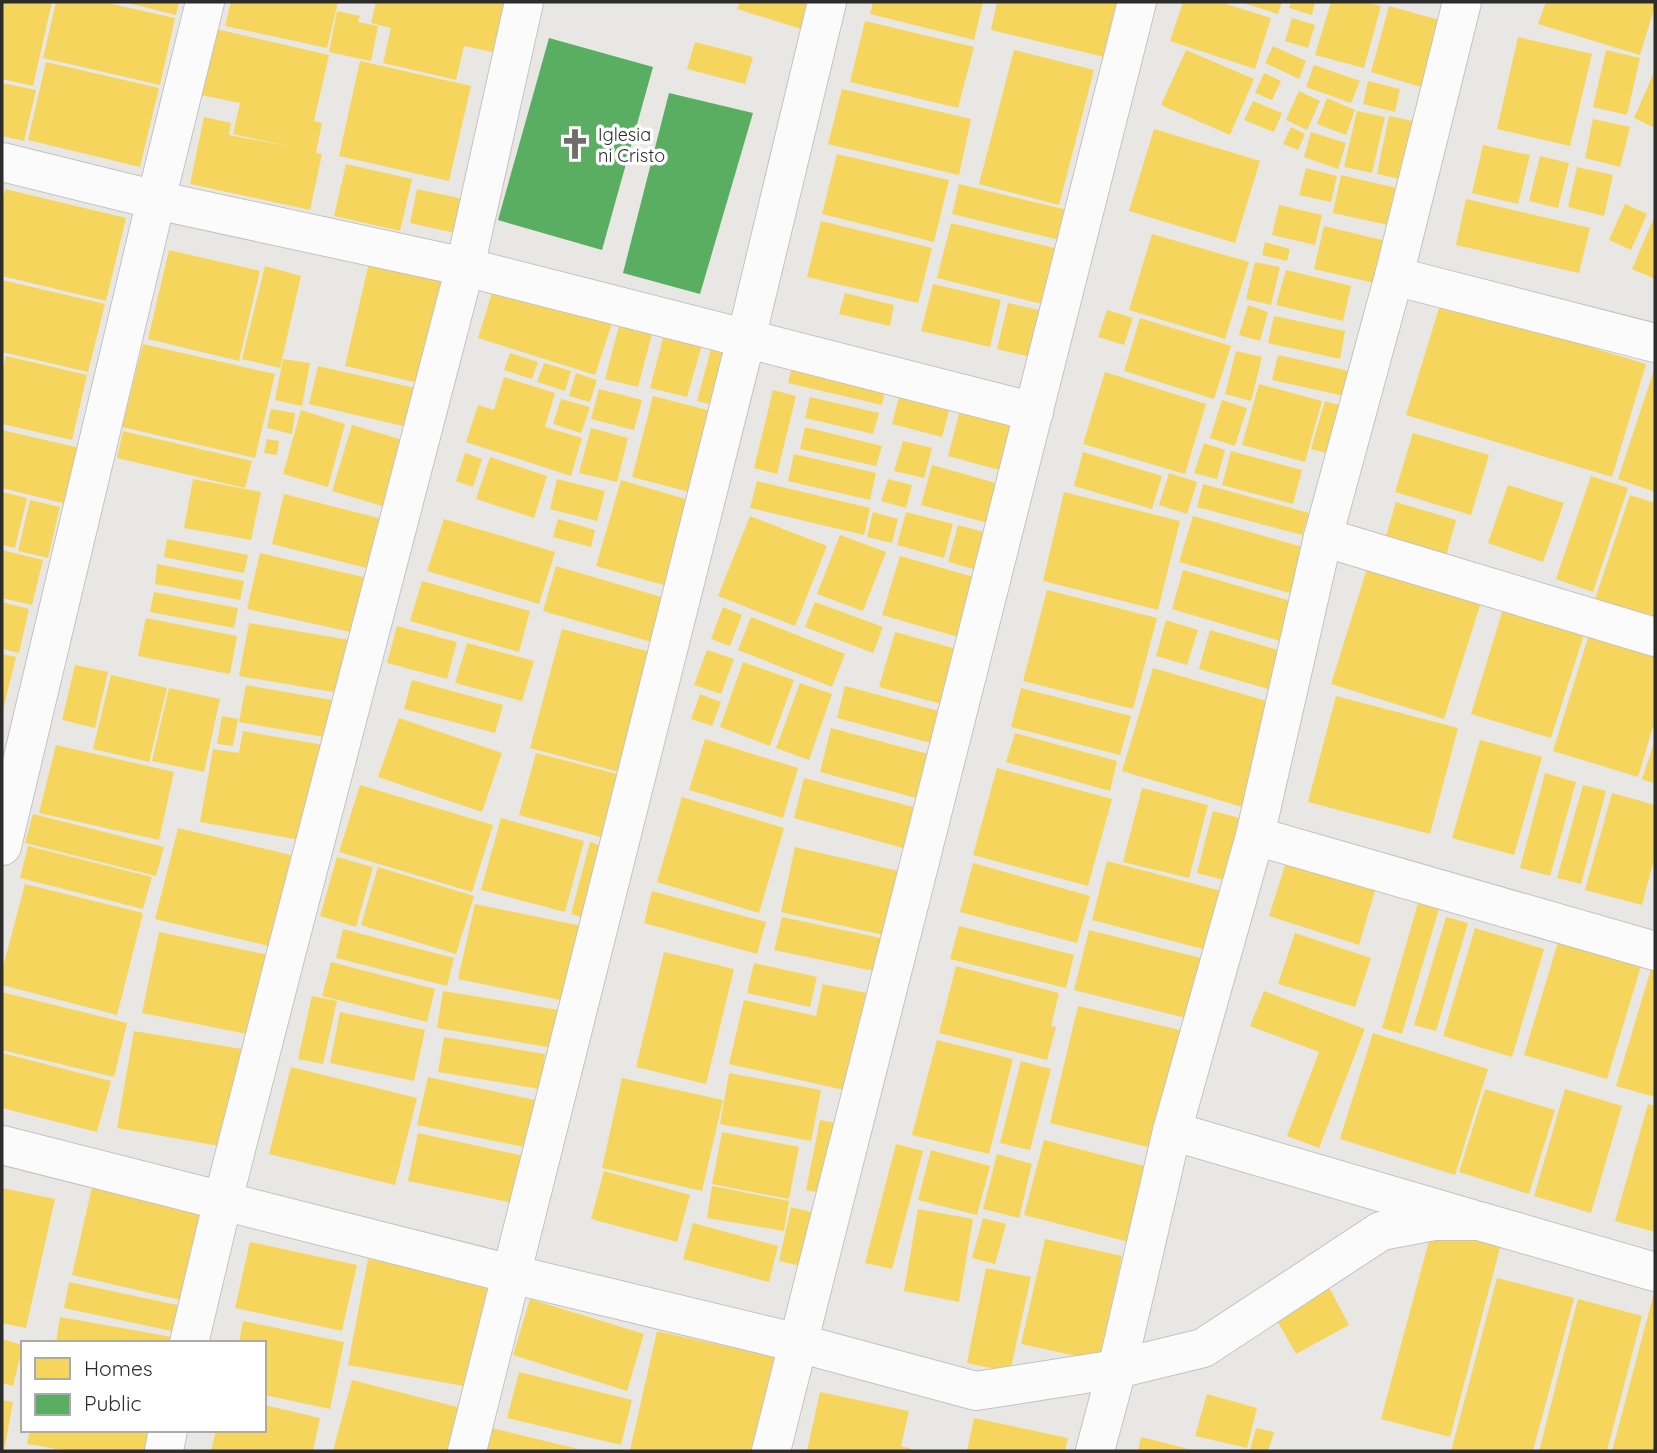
<svg xmlns="http://www.w3.org/2000/svg" width="1657" height="1453" font-family="Quicksand,sans-serif">
	<rect width="100%" height="100%" fill="#e9e7e3"/>
	<g fill="#f6d55c">
		<path d="M2,2H52L33,86L2,79Z"/>
		<path d="M56,2H103L175,18L160,85L43,58Z"/>
		<path d="M124,2H179L176,15Z"/>
		<path d="M231,2H338L327,48L225,26Z"/>
		<path d="M376,2H509L497,53L464,46L456,80L383,63L391,28L371,23Z"/>
		<path d="M740,2H813L804,30L737,9Z"/>
		<path d="M873,2H983L974,40L870,14Z"/>
		<path d="M997,2H1131L1117,60L991,30Z"/>
		<path d="M1183,2H1220L1271,18L1255,69L1170,41Z"/>
		<path d="M1240,2H1282L1278,14Z"/>
		<path d="M1291,2H1315L1312,15L1289,8Z"/>
		<path d="M1331,2H1364L1381,6L1364,68L1315,55Z"/>
		<path d="M1546,2H1655V6L1640,55L1538,24Z"/>
		<path d="M1389,6L1450,23L1431,90L1371,72Z"/>
		<path d="M337,11L360,16L358,22L378,26L371,61L329,52Z"/>
		<path d="M1292,18L1315,25L1308,48L1285,41Z"/>
		<path d="M865,21L974,47L958,108L850,82Z"/>
		<path d="M216,29L329,55L314,121L322,123L316,153L322,154L310,210L190,184L204,117L231,123L229,135L292,147L233,134L240,103L201,95Z"/>
		<path d="M1518,37L1592,54L1570,146L1497,129Z"/>
		<path d="M695,42L753,57L745,84L687,69Z"/>
		<path d="M1273,46L1306,61L1299,79L1265,63Z"/>
		<path d="M1014,50L1094,70L1059,205L979,184Z"/>
		<path d="M1186,50L1254,79L1230,135L1161,105Z"/>
		<path d="M1606,50L1640,58L1627,115L1593,107Z"/>
		<path d="M360,61L471,86L449,181L339,156Z"/>
		<path d="M46,62L159,88L140,167L28,140Z"/>
		<path d="M1314,65L1360,81L1351,103L1306,87Z"/>
		<path d="M1655,70V128L1634,118Z"/>
		<path d="M1264,73L1281,81L1272,100L1255,93Z"/>
		<path d="M1368,81L1400,89L1395,112L1363,104Z"/>
		<path d="M2,83L36,90L24,141L2,136Z"/>
		<path d="M842,89L971,119L959,175L828,144Z"/>
		<path d="M1299,91L1320,101L1307,130L1286,120Z"/>
		<path d="M1327,98L1355,110L1346,135L1317,124Z"/>
		<path d="M1253,101L1282,113L1274,132L1244,120Z"/>
		<path d="M1357,111L1385,117L1372,173L1344,167Z"/>
		<path d="M1389,116L1422,123L1409,181L1377,174Z"/>
		<path d="M1593,119L1630,127L1620,167L1585,158Z"/>
		<path d="M1291,127L1305,134L1298,150L1283,144Z"/>
		<path d="M1154,129L1260,161L1235,243L1129,211Z"/>
		<path d="M1311,132L1346,143L1338,169L1304,157Z"/>
		<path d="M1483,145L1530,155L1518,204L1472,193Z"/>
		<path d="M837,154L949,180L934,242L822,214Z"/>
		<path d="M1540,156L1569,163L1558,208L1529,201Z"/>
		<path d="M346,164L412,179L400,231L334,216Z"/>
		<path d="M1577,167L1613,175L1604,216L1568,207Z"/>
		<path d="M1306,168L1337,176L1331,202L1299,195Z"/>
		<path d="M1341,175L1405,190L1397,227L1333,213Z"/>
		<path d="M959,184L1080,213L1072,243L952,214Z"/>
		<path d="M5,189L126,218L106,301L2,276V203Z"/>
		<path d="M417,189L472,201L464,235L410,223Z"/>
		<path d="M1466,199L1590,228L1579,273L1456,245Z"/>
		<path d="M1625,204L1647,214L1631,250L1609,240Z"/>
		<path d="M1279,205L1322,215L1315,245L1272,235Z"/>
		<path d="M1655,215V279L1632,269Z"/>
		<path d="M821,221L932,248L918,303L807,277Z"/>
		<path d="M951,223L1071,252L1058,308L937,278Z"/>
		<path d="M1324,226L1394,243L1383,285L1314,269Z"/>
		<path d="M1152,234L1249,262L1225,339L1129,310Z"/>
		<path d="M1265,242L1290,249L1287,261L1262,255Z"/>
		<path d="M169,250L260,271L239,361L148,339Z"/>
		<path d="M372,250L449,268L423,384L345,366Z"/>
		<path d="M1255,262L1280,267L1271,305L1246,299Z"/>
		<path d="M265,266L301,276L280,368L242,359Z"/>
		<path d="M1286,270L1351,286L1343,321L1276,305Z"/>
		<path d="M2,280L105,304L88,372L2,352Z"/>
		<path d="M496,280L614,317L595,375L478,338Z"/>
		<path d="M933,284L1001,300L990,347L921,331Z"/>
		<path d="M845,293L894,305L890,326L839,314Z"/>
		<path d="M1441,302L1646,364L1612,477L1406,415Z"/>
		<path d="M1008,303L1056,314L1044,360L997,349Z"/>
		<path d="M1248,305L1268,312L1260,341L1239,335Z"/>
		<path d="M1107,310L1133,318L1124,345L1098,337Z"/>
		<path d="M1274,316L1345,331L1340,359L1268,343Z"/>
		<path d="M1140,318L1231,346L1214,399L1124,371Z"/>
		<path d="M620,322L653,330L638,387L605,379Z"/>
		<path d="M665,331L703,341L687,397L650,388Z"/>
		<path d="M713,342L736,348L720,407L697,401Z"/>
		<path d="M143,344L275,374L255,458L122,427Z"/>
		<path d="M1236,351L1262,357L1251,401L1225,394Z"/>
		<path d="M510,353L538,362L532,379L504,370Z"/>
		<path d="M1278,355L1358,373L1353,398L1272,380Z"/>
		<path d="M6,356L87,375L72,440L2,424V373Z"/>
		<path d="M794,358L887,381L882,405L788,383Z"/>
		<path d="M283,359L310,363L302,406L275,400Z"/>
		<path d="M544,363L571,371L565,391L537,382Z"/>
		<path d="M318,366L415,388L407,427L309,404Z"/>
		<path d="M1655,367V492L1618,479Z"/>
		<path d="M1105,372L1206,404L1185,474L1083,444Z"/>
		<path d="M576,373L597,380L590,402L569,396Z"/>
		<path d="M504,377L555,393L545,427L582,438L571,476L466,442L478,405L494,410Z"/>
		<path d="M1259,384L1322,401L1305,462L1242,445Z"/>
		<path d="M599,389L642,400L634,430L591,419Z"/>
		<path d="M901,389L951,403L942,437L892,424Z"/>
		<path d="M773,390L796,396L777,474L754,468Z"/>
		<path d="M653,396L722,414L701,495L632,477Z"/>
		<path d="M810,397L879,413L873,434L805,418Z"/>
		<path d="M561,399L590,407L581,433L553,424Z"/>
		<path d="M963,399L1029,417L1014,474L948,456Z"/>
		<path d="M1222,400L1247,408L1235,446L1210,438Z"/>
		<path d="M1325,401L1353,409L1339,456L1311,449Z"/>
		<path d="M271,409L295,413L292,434L267,428Z"/>
		<path d="M301,410L345,424L328,487L283,474Z"/>
		<path d="M352,425L413,443L392,509L332,491Z"/>
		<path d="M805,427L882,446L876,466L800,449Z"/>
		<path d="M591,428L628,438L617,482L579,473Z"/>
		<path d="M2,430L88,450L74,506L2,488Z"/>
		<path d="M123,431L252,461L245,488L117,458Z"/>
		<path d="M1413,433L1489,455L1471,515L1395,492Z"/>
		<path d="M267,439L279,441L277,455L264,453Z"/>
		<path d="M903,441L932,448L924,478L894,471Z"/>
		<path d="M1204,443L1225,450L1217,479L1194,473Z"/>
		<path d="M1231,451L1302,470L1293,504L1222,485Z"/>
		<path d="M1083,452L1162,476L1152,509L1074,486Z"/>
		<path d="M465,453L482,459L473,487L456,481Z"/>
		<path d="M794,454L876,473L870,500L788,481Z"/>
		<path d="M490,457L547,476L534,518L476,499Z"/>
		<path d="M932,465L1010,487L999,526L921,505Z"/>
		<path d="M1169,473L1197,482L1187,514L1159,505Z"/>
		<path d="M1591,476L1628,488L1593,592L1556,579Z"/>
		<path d="M193,479L261,492L251,540L184,528Z"/>
		<path d="M557,479L605,491L597,521L550,509Z"/>
		<path d="M888,479L912,485L906,508L881,501Z"/>
		<path d="M621,480L699,503L674,588L596,566Z"/>
		<path d="M757,481L870,508L864,535L750,508Z"/>
		<path d="M1203,484L1309,513L1302,535L1197,507Z"/>
		<path d="M1508,485L1564,503L1543,562L1488,543Z"/>
		<path d="M2,492L27,498L15,548L2,545Z"/>
		<path d="M1064,492L1180,521L1158,610L1043,581Z"/>
		<path d="M284,494L390,521L378,571L272,544Z"/>
		<path d="M1630,495L1655,503V619L1595,599Z"/>
		<path d="M30,500L60,507L48,558L18,551Z"/>
		<path d="M1396,502L1456,520L1444,563L1383,546Z"/>
		<path d="M873,512L898,519L892,543L867,537Z"/>
		<path d="M906,512L953,524L944,558L897,545Z"/>
		<path d="M750,516L827,546L795,626L718,596Z"/>
		<path d="M1193,516L1310,549L1297,595L1179,562Z"/>
		<path d="M444,519L555,552L539,604L427,571Z"/>
		<path d="M558,519L595,530L591,547L553,537Z"/>
		<path d="M958,525L999,536L988,573L948,562Z"/>
		<path d="M840,535L886,552L863,611L817,594Z"/>
		<path d="M167,539L248,555L244,573L164,557Z"/>
		<path d="M2,550L43,560L32,605L2,598Z"/>
		<path d="M260,553L376,580L364,635L247,609Z"/>
		<path d="M900,556L988,581L972,641L882,615Z"/>
		<path d="M1369,562L1483,596L1444,719L1331,684Z"/>
		<path d="M157,564L244,581L240,600L155,584Z"/>
		<path d="M556,566L675,601L662,645L543,611Z"/>
		<path d="M1183,570L1291,601L1280,641L1172,609Z"/>
		<path d="M422,581L530,611L519,652L410,621Z"/>
		<path d="M1047,590L1157,618L1133,709L1023,681Z"/>
		<path d="M154,592L238,608L234,628L150,612Z"/>
		<path d="M1506,599L1587,625L1551,738L1471,714Z"/>
		<path d="M2,602L29,609L19,653L2,649Z"/>
		<path d="M815,602L883,627L873,653L805,627Z"/>
		<path d="M723,607L742,615L730,646L711,639Z"/>
		<path d="M751,617L845,654L832,687L738,650Z"/>
		<path d="M146,618L237,636L230,674L138,656Z"/>
		<path d="M1166,620L1198,630L1187,665L1156,656Z"/>
		<path d="M249,623L355,641L345,694L239,676Z"/>
		<path d="M397,626L457,642L447,679L387,663Z"/>
		<path d="M1591,628L1655,647V720L1638,777L1553,751Z"/>
		<path d="M562,629L662,655L630,775L530,748Z"/>
		<path d="M1210,630L1278,650L1268,689L1199,669Z"/>
		<path d="M895,632L971,653L956,708L879,687Z"/>
		<path d="M467,643L534,661L522,701L455,683Z"/>
		<path d="M707,650L734,659L721,694L694,685Z"/>
		<path d="M2,654L16,657L3,710H2Z"/>
		<path d="M743,662L794,680L770,746L720,727Z"/>
		<path d="M75,665L108,672L95,728L62,720Z"/>
		<path d="M1153,668L1281,705L1249,809L1122,771Z"/>
		<path d="M111,675L167,688L149,762L93,749Z"/>
		<path d="M412,680L503,705L495,733L404,709Z"/>
		<path d="M800,683L832,694L809,760L776,748Z"/>
		<path d="M246,685L343,702L324,737L239,722Z"/>
		<path d="M845,686L950,714L942,746L837,718Z"/>
		<path d="M169,688L220,699L204,772L152,761Z"/>
		<path d="M1021,688L1131,716L1120,755L1011,727Z"/>
		<path d="M700,694L721,702L712,726L691,719Z"/>
		<path d="M1336,696L1458,728L1430,834L1308,802Z"/>
		<path d="M222,716L238,719L233,746L217,744Z"/>
		<path d="M399,718L502,753L482,812L378,777Z"/>
		<path d="M831,728L943,758L931,802L820,772Z"/>
		<path d="M243,731L330,746L312,842L200,822L213,749L239,753Z"/>
		<path d="M1015,733L1117,761L1110,791L1006,762Z"/>
		<path d="M705,739L798,768L783,818L689,790Z"/>
		<path d="M1480,740L1542,757L1514,855L1452,838Z"/>
		<path d="M1655,740V784L1642,779Z"/>
		<path d="M56,745L174,772L159,840L39,813Z"/>
		<path d="M536,753L629,777L612,840L519,815Z"/>
		<path d="M997,768L1112,799L1088,886L973,855Z"/>
		<path d="M1545,773L1576,782L1550,876L1520,868Z"/>
		<path d="M804,778L932,812L921,853L794,818Z"/>
		<path d="M360,785L493,825L472,892L339,852Z"/>
		<path d="M1583,785L1606,791L1581,884L1557,878Z"/>
		<path d="M1142,788L1208,805L1189,878L1123,862Z"/>
		<path d="M1612,793L1655,805V856L1642,905L1585,890Z"/>
		<path d="M682,797L784,828L759,913L657,882Z"/>
		<path d="M1213,811L1251,821L1235,883L1197,873Z"/>
		<path d="M33,814L164,847L156,876L25,843Z"/>
		<path d="M501,818L584,841L565,912L481,890Z"/>
		<path d="M178,828L303,858L281,949L155,919Z"/>
		<path d="M590,842L612,849L592,920L571,914Z"/>
		<path d="M28,846L152,877L143,909L20,878Z"/>
		<path d="M795,847L907,873L892,937L781,912Z"/>
		<path d="M1290,850L1379,877L1359,945L1269,916Z"/>
		<path d="M337,857L373,867L356,927L320,916Z"/>
		<path d="M1107,861L1233,894L1218,953L1092,920Z"/>
		<path d="M973,863L1090,896L1077,943L960,912Z"/>
		<path d="M378,867L474,896L456,954L361,925Z"/>
		<path d="M25,884L143,913L117,1015L2,985V971Z"/>
		<path d="M652,891L766,922L757,954L644,923Z"/>
		<path d="M1418,903L1439,909L1402,1034L1382,1028Z"/>
		<path d="M475,904L591,928L575,1003L458,979Z"/>
		<path d="M782,917L895,941L888,974L774,950Z"/>
		<path d="M1446,917L1468,923L1436,1031L1414,1025Z"/>
		<path d="M959,926L1074,955L1066,988L950,959Z"/>
		<path d="M1475,928L1544,949L1512,1057L1443,1036Z"/>
		<path d="M343,929L454,958L447,986L336,958Z"/>
		<path d="M1089,930L1209,960L1194,1020L1074,990Z"/>
		<path d="M159,932L269,955L252,1035L142,1013Z"/>
		<path d="M1295,933L1371,958L1355,1007L1278,984Z"/>
		<path d="M1558,942L1641,966L1607,1079L1524,1055Z"/>
		<path d="M664,952L734,969L706,1084L636,1067Z"/>
		<path d="M331,962L435,989L427,1022L322,996Z"/>
		<path d="M754,963L817,977L810,1007L747,993Z"/>
		<path d="M956,966L1059,993L1051,1026L1056,1027L1047,1060L939,1033Z"/>
		<path d="M1651,969L1655,970V1097L1616,1086Z"/>
		<path d="M823,984L876,995L853,1092L729,1064L744,1000L816,1016Z"/>
		<path d="M443,991L559,1010L553,1048L437,1028Z"/>
		<path d="M1264,991L1365,1029L1319,1148L1287,1136L1319,1052L1250,1026Z"/>
		<path d="M2,992L127,1023L114,1077L2,1050Z"/>
		<path d="M312,996L337,1001L323,1064L298,1059Z"/>
		<path d="M1078,1006L1188,1032L1160,1150L1050,1123Z"/>
		<path d="M340,1012L425,1030L414,1081L330,1063Z"/>
		<path d="M134,1031L242,1049L225,1147L117,1128Z"/>
		<path d="M1373,1033L1488,1069L1455,1175L1340,1139Z"/>
		<path d="M444,1037L545,1054L540,1089L438,1072Z"/>
		<path d="M937,1040L1013,1059L989,1154L912,1135Z"/>
		<path d="M2,1053L111,1081L97,1132L2,1108Z"/>
		<path d="M1021,1061L1051,1069L1030,1150L1000,1143Z"/>
		<path d="M291,1067L417,1098L395,1185L269,1154Z"/>
		<path d="M729,1073L821,1090L811,1141L720,1124Z"/>
		<path d="M428,1077L548,1103L538,1150L417,1125Z"/>
		<path d="M622,1078L723,1100L702,1191L602,1168Z"/>
		<path d="M1485,1089L1555,1110L1529,1194L1459,1172Z"/>
		<path d="M1565,1089L1622,1106L1591,1213L1534,1196Z"/>
		<path d="M1648,1104L1655,1106V1232L1615,1221Z"/>
		<path d="M820,1120L845,1125L832,1195L806,1190Z"/>
		<path d="M722,1132L799,1147L789,1199L712,1184Z"/>
		<path d="M418,1133L533,1158L523,1205L408,1181Z"/>
		<path d="M1044,1140L1152,1168L1133,1243L1024,1215Z"/>
		<path d="M896,1144L923,1151L892,1269L865,1263Z"/>
		<path d="M931,1150L990,1166L977,1215L918,1200Z"/>
		<path d="M997,1154L1032,1164L1019,1218L983,1209Z"/>
		<path d="M604,1171L690,1195L677,1242L591,1219Z"/>
		<path d="M712,1186L789,1201L784,1231L707,1218Z"/>
		<path d="M92,1187L206,1215L185,1301L72,1275Z"/>
		<path d="M2,1188L55,1199L26,1328L2,1323Z"/>
		<path d="M791,1207L826,1216L814,1269L779,1261Z"/>
		<path d="M918,1209L973,1219L959,1302L904,1291Z"/>
		<path d="M983,1218L1006,1224L995,1264L972,1258Z"/>
		<path d="M693,1223L778,1246L769,1282L683,1259Z"/>
		<path d="M1433,1226L1501,1244L1450,1437L1381,1419Z"/>
		<path d="M1045,1239L1122,1256L1099,1361L1021,1344Z"/>
		<path d="M250,1242L357,1265L342,1331L235,1308Z"/>
		<path d="M368,1259L494,1282L474,1388L348,1365Z"/>
		<path d="M986,1268L1031,1277L1010,1372L967,1363Z"/>
		<path d="M1323,1276L1349,1325L1296,1354L1269,1306Z"/>
		<path d="M1497,1278L1574,1298L1533,1451H1451Z"/>
		<path d="M69,1282L182,1306L176,1332L64,1308Z"/>
		<path d="M1654,1293L1655,1451H1612Z"/>
		<path d="M530,1299L644,1334L627,1391L513,1355Z"/>
		<path d="M1578,1299L1642,1316L1607,1451H1539Z"/>
		<path d="M60,1317L172,1337L170,1343H56Z"/>
		<path d="M243,1321L344,1342L330,1409L264,1395V1343H239Z"/>
		<path d="M657,1331L782,1359L762,1451L630,1450Z"/>
		<path d="M2,1339L23,1345L13,1386L2,1383Z"/>
		<path d="M519,1372L632,1400L621,1445L507,1418Z"/>
		<path d="M352,1380L469,1410L458,1451H333Z"/>
		<path d="M820,1392L909,1411L901,1446L918,1451H807Z"/>
		<path d="M1207,1394L1257,1408L1247,1448L1195,1436Z"/>
		<path d="M2,1400L13,1402L4,1451H2Z"/>
		<path d="M264,1405L320,1418L313,1451H211L216,1430H264Z"/>
		<path d="M974,1418L1068,1438L1065,1451H967Z"/>
		<path d="M487,1427L582,1450V1451H481Z"/>
		<path d="M1256,1428L1274,1432L1268,1451H1250Z"/>
		<path d="M30,1430H154L150,1451H70L27,1444Z"/>
		<path d="M1141,1437L1192,1450L1191,1451H1138Z"/>
	</g>
	<g fill="#5aae61">
		<path d="M549,38L653,67L602,250L498,220Z"/>
		<path d="M669,93L753,113L700,294L623,273Z"/>
	</g>
	<g fill="none" stroke-linecap="round" stroke-linejoin="round">
		<defs>
			<g id="street">
				<path d="M2,162L156,200L465,267L1034,412"/>
				<path d="M1394,276L1655,343"/>
				<path d="M1323,537L1655,637"/>
				<path d="M1255,836L1655,951"/>
				<path d="M2,846L156,200L205,2"/>
				<path d="M1172,1131L1472,1219"/>
				<path d="M189,1343L223,1200L286,954L465,267L524,2"/>
				<path d="M164,1451L168,1430"/>
				<path d="M467,1451L746,339L827,2"/>
				<path d="M771,1451L1137,2"/>
				<path d="M1095,1451L1117,1369L1172,1131L1255,836L1323,537L1394,276L1462,2"/>
			</g>
			<path id="secondary" d="M2,1145L511,1274L798,1343L976,1391L1117,1369L1203,1348L1381,1231L1434,1221H1479L1655,1272"/>
		</defs>
		<use href="#street" stroke="#c4c3c2" stroke-width="40"/>
		<use href="#secondary" stroke="#c4c3c2" stroke-width="40"/>
		<use href="#street" stroke="#fcfbfb" stroke-width="38"/>
		<use href="#secondary" stroke="#fcfbfb" stroke-width="38"/>
	</g>
	<defs>
		<symbol id="church-bare" viewBox="-9 -9 18 18"><path d="M-1.2-6h2.4v3.5h3.3v2.4h-3.3V6h-2.4V-.1h-3.3v-2.4h3.3Z" fill="#6e6d6c" stroke="#fff" stroke-width="2.5" paint-order="stroke"/></symbol>
	</defs>
	<g fill-rule="evenodd">
		<use href="#church-bare" x="553" y="122" width="44" height="44"/>
	</g>
	<g text-anchor="middle" dominant-baseline="central" stroke-width="7" stroke-linejoin="round" paint-order="stroke">
		<g font-size="18" fill="#2c2c2c" stroke="#fff" text-anchor="start">
			<text x="598" y="134">Iglesia<tspan x="598" dy="21">ni Cristo</tspan></text>
		</g>
	</g>
	<rect width="1657" height="1453" fill="none" stroke="#2c2c2c" stroke-width="7"/>
	<rect x="21" y="1341" width="245" height="91" fill="#ffffff" stroke="#ababab" stroke-width="2"/>
	<rect x="35" y="1358" width="35" height="21" fill="#f6d55c" stroke="#ababab" stroke-width="2"/>
	<text x="84" y="1376" font-size="21" fill="#2c2c2c">Homes</text>
	<rect x="35" y="1394" width="35" height="21" fill="#5aae61" stroke="#ababab" stroke-width="2"/>
	<text x="84" y="1411" font-size="21" fill="#2c2c2c">Public</text>
</svg>
